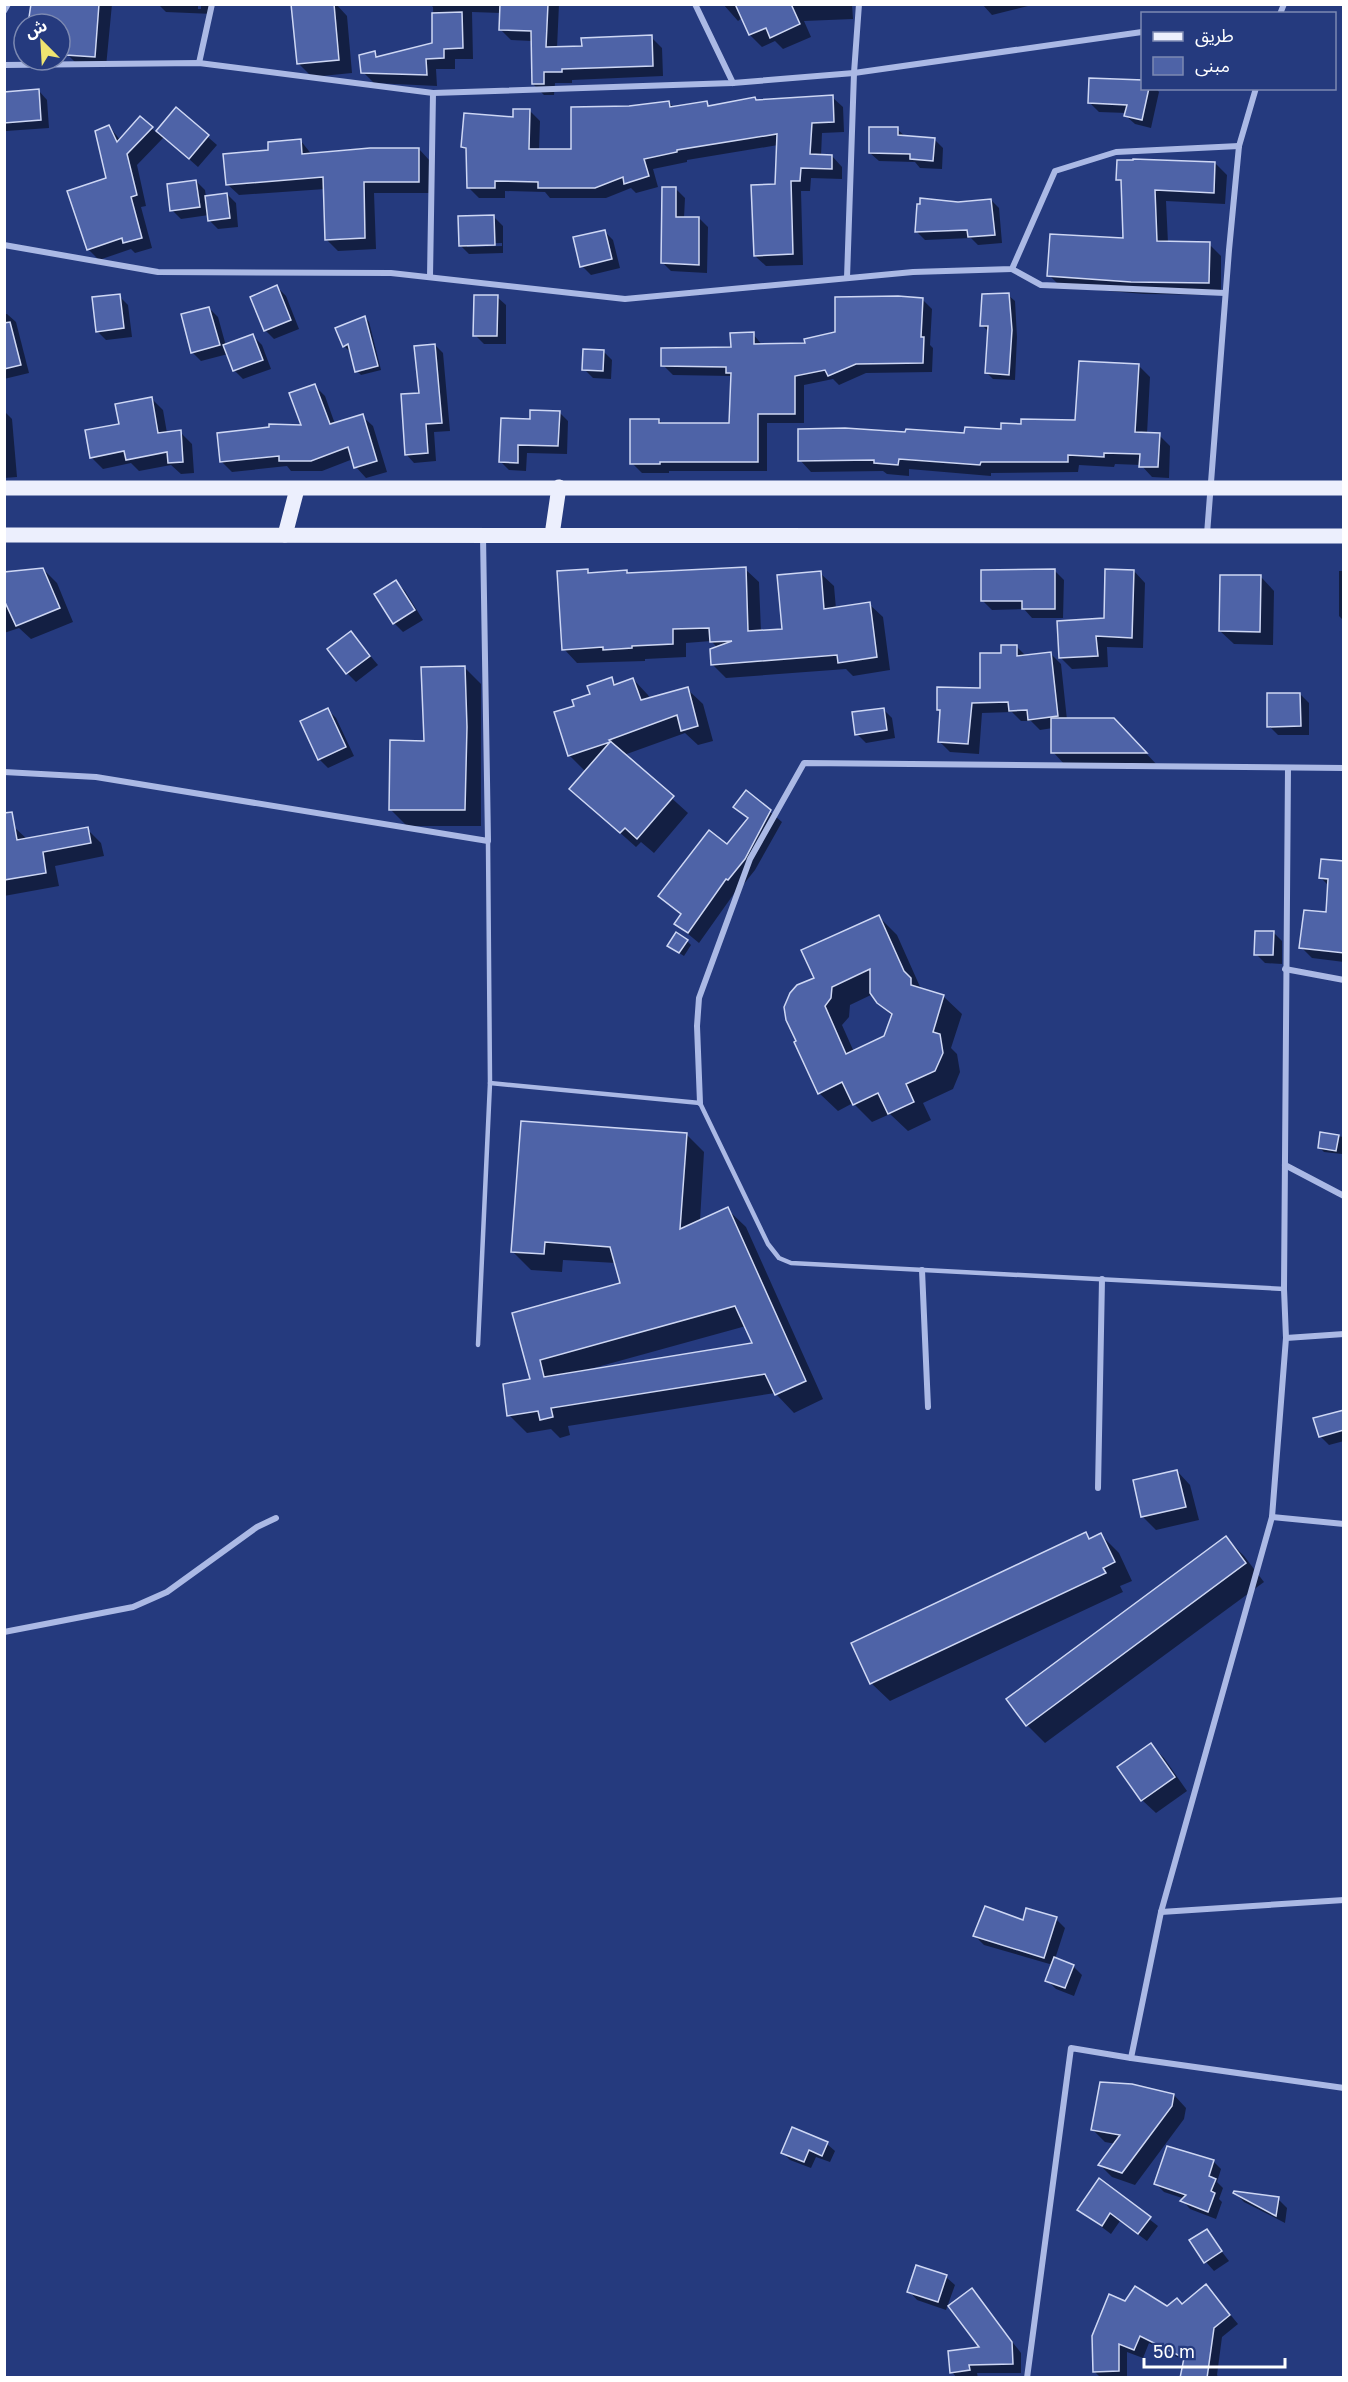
<svg xmlns="http://www.w3.org/2000/svg" width="1348" height="2382" font-family="'Golos Text','Noto Sans Arabic',sans-serif">
	<rect width="100%" height="100%" fill="#253a7e"/>
	<g fill="#0007" fill-rule="evenodd">
		<path d="M32,4H112L106,67L78,65L67,54L68,51L60,50V24H29Z"/>
		<path d="M158,4H198V9H201V4H213V14L166,12Z"/>
		<path d="M311,4H336L347,16L352,73L312,77L298,63Z"/>
		<path d="M430,4H559L557,48H583L651,37L662,48L663,76L572,80V83H555L554,95H544L533,84L532,41L511,40L500,29L501,13L472,12L473,59H455V69H436L437,86L374,83L363,72L375,53L380,58L434,44L433,7Z"/>
		<path d="M723,4H852L853,19L804,21L811,37L783,49L775,41L762,47L750,35L743,17L738,21Z"/>
		<path d="M982,4H1036L992,15Z"/>
		<path d="M1134,79L1142,81V88H1156L1159,92L1151,128L1135,124L1126,116L1127,113L1099,112L1090,103L1134,81Z"/>
		<path d="M39,91L47,100L49,128L6,131L4,94Z"/>
		<path d="M832,97L843,107L844,132L822,133L821,156H832L842,167V179L811,178L810,191H801L803,265L766,266L755,256L777,185L778,145L687,160V162L653,169L658,187L636,193L631,188L606,198H550L545,192L505,191V198H479L468,187V152L463,147L530,111L540,121L539,151L572,150L629,108L669,102L674,108L706,103L710,107L755,99L758,102Z"/>
		<path d="M176,109L217,145L198,167L164,137L137,165L146,206L141,207L152,248L135,253L131,249L99,260L88,249L108,179L109,126L120,140L140,118L157,133Z"/>
		<path d="M897,129L906,137L934,139L943,148L942,169L920,168L915,162L879,161L870,153Z"/>
		<path d="M301,141L312,155L419,149L430,161V193H374L376,249L338,251L326,239L325,189L239,195L227,184L270,151Z"/>
		<path d="M1215,163L1227,175L1225,204L1166,201L1168,243L1209,244L1221,256V295L1144,294L1061,287L1049,275L1125,240L1123,184L1118,179Z"/>
		<path d="M196,181L205,190L206,197L227,194L236,203L238,227L218,229L209,220V215L181,219L172,210Z"/>
		<path d="M676,189L685,198L684,218H699L708,227L707,273L671,271L662,262Z"/>
		<path d="M991,200L999,208L1002,243L978,245L971,238L925,240L917,232L958,203Z"/>
		<path d="M494,217L503,226V253L469,254L460,245ZM502,243V246L467,247V244Z"/>
		<path d="M605,232L613,240L620,268L591,275L582,266Z"/>
		<path d="M277,287L286,296L299,329L274,339L265,330Z"/>
		<path d="M1008,295L1015,301L1017,337L1015,380L993,379L987,373L988,331L982,325Z"/>
		<path d="M119,296L128,305L132,337L106,340L97,331Z"/>
		<path d="M497,297L506,305V344H484L475,335Z"/>
		<path d="M922,299L932,309L930,345L933,348L932,372L866,373L839,385L833,379L804,385V423H767V471H669V473H642L632,463L659,420L663,424H730L731,376L673,375L663,365L732,348L753,334L763,346L807,344Z"/>
		<path d="M209,308L218,317L226,346L253,336L262,345L271,369L243,379L234,370L228,354L201,361L192,352Z"/>
		<path d="M4,314H7L16,322L29,373L4,379Z"/>
		<path d="M365,318L369,322L381,370L361,375L357,371L351,349L348,350L344,346Z"/>
		<path d="M435,345L443,353L450,431L434,432L436,461L414,463L406,454Z"/>
		<path d="M603,351L612,360L611,379L593,378L584,369Z"/>
		<path d="M1139,366L1150,377L1147,434L1159,435L1170,446L1169,478L1152,477L1141,465L1115,464L1114,467L1079,465L1078,472L991,473V476L909,469V476L887,474L883,471L811,472L800,460L1003,431L1022,426L1076,421Z"/>
		<path d="M314,385L325,396L335,424L362,416L373,426L387,472L366,478L356,467L353,459L322,471H291L287,466L232,472L221,461L303,426Z"/>
		<path d="M151,398L163,410L167,433L180,432L192,444L194,473L181,474L171,465L139,471L131,463L103,469L91,457L121,425Z"/>
		<path d="M4,411L12,419L17,477L4,478Z"/>
		<path d="M559,412L568,421L567,454L527,453L526,471L509,470L500,461L531,421Z"/>
		<path d="M43,569L57,583L73,622L31,639L19,628L4,633V573Z"/>
		<path d="M745,569L759,582L761,632L783,630L820,573L834,586L836,609L869,604L883,617L890,670L853,676L846,669L726,678L713,665L718,648L711,641L686,643V657L645,659V661L577,663L564,649L587,570L591,574L626,572L628,574Z"/>
		<path d="M1055,571L1064,580L1063,618H1032L1024,609L992,610L983,601Z"/>
		<path d="M1134,571L1145,583L1143,648L1107,647L1108,667L1072,669L1060,657L1105,619Z"/>
		<path d="M1339,571H1344V642L1342,619L1339,616Z"/>
		<path d="M1261,577L1274,591L1273,645L1234,644L1220,631Z"/>
		<path d="M396,582L405,591L423,620L403,632L394,623Z"/>
		<path d="M351,633L378,665L356,682L347,673Z"/>
		<path d="M1016,646L1026,656L1051,654L1061,664L1067,720L1128,734L1158,766H1066L1053,752V728L1040,730L1031,721H1021L1012,712L982,713L979,754L950,752L940,742L941,712L938,709L982,689L1003,654Z"/>
		<path d="M464,667L481,684V826H407L390,809Z"/>
		<path d="M611,679L617,685L633,679L648,695L650,699L687,689L703,704L713,741L698,745L685,733L624,755L688,813L654,853L641,842L636,847L571,789L586,772L569,755L576,707Z"/>
		<path d="M1300,694L1309,703V735H1278L1269,726Z"/>
		<path d="M883,709L892,718L895,738L866,743L857,734Z"/>
		<path d="M328,710L336,718L354,756L328,768L319,759Z"/>
		<path d="M746,792L782,822L755,870L739,890L738,888L699,943L676,924L682,916L660,896L728,846L749,820L735,806Z"/>
		<path d="M14,827L28,840L87,829L101,843L104,856L55,866L59,886L4,896V828Z"/>
		<path d="M1344,863V962L1312,958L1301,947L1328,914L1329,886L1321,878Z"/>
		<path d="M879,917L897,935L921,989L943,996L962,1014L951,1048L957,1054L960,1072L953,1089L923,1103L931,1120L908,1131L890,1114L872,1122L853,1103L838,1111L819,1093L816,979ZM873,994L893,1017L886,1037L854,1052L842,1025L849,1017L850,1005Z"/>
		<path d="M1274,933L1282,941V964L1265,963L1256,954Z"/>
		<path d="M687,941L691,945L684,956L673,949Z"/>
		<path d="M686,1134L704,1152L700,1221L727,1209L746,1227L823,1399L794,1413L775,1393L568,1426L570,1435L560,1438L551,1429L527,1433L509,1415L531,1381L514,1314L622,1284L616,1263L563,1260L562,1272L531,1270L513,1252ZM746,1326L754,1344L590,1371V1369Z"/>
		<path d="M1322,1134L1344,1137V1161L1342,1154L1324,1152L1320,1148Z"/>
		<path d="M1344,1411V1441L1329,1445L1320,1436Z"/>
		<path d="M1177,1471L1190,1485L1199,1520L1156,1530L1142,1516Z"/>
		<path d="M1085,1534L1091,1540L1101,1535L1119,1553L1132,1581L1120,1586L1123,1592L890,1701L871,1683Z"/>
		<path d="M1226,1538L1244,1556L1264,1582L1045,1743L1027,1725L1008,1700Z"/>
		<path d="M1151,1745L1164,1758L1187,1791L1156,1813L1142,1800Z"/>
		<path d="M1056,1919L1065,1928L1055,1959L1073,1966L1082,1975L1074,1996L1056,1989L1047,1980L1053,1965L984,1945L975,1936L1024,1922Z"/>
		<path d="M1174,2095L1186,2108L1184,2119L1135,2185L1112,2177L1100,2165L1116,2144L1105,2142L1092,2129Z"/>
		<path d="M792,2129L827,2144L835,2151L830,2162L816,2157L811,2168L790,2160L782,2152Z"/>
		<path d="M1213,2161L1221,2169L1217,2182L1223,2188L1219,2199L1222,2202L1216,2219L1190,2209L1183,2201L1185,2199L1164,2192L1156,2184Z"/>
		<path d="M1099,2180L1158,2226L1147,2241L1120,2221L1111,2234L1079,2210Z"/>
		<path d="M1235,2193L1278,2199L1287,2208L1285,2223L1244,2202Z"/>
		<path d="M1206,2231L1229,2261L1214,2271L1206,2262Z"/>
		<path d="M946,2277L955,2285L946,2310L917,2300L909,2291Z"/>
		<path d="M972,2290L1021,2353V2373H977L978,2378H957L952,2372L982,2348Z"/>
		<path d="M1214,2295L1238,2324L1222,2337L1217,2375L1219,2378H1181L1185,2361L1149,2343L1143,2358L1127,2352V2378H1101L1094,2371L1126,2303L1167,2307L1182,2305Z"/>
	</g>
	<g fill="#4e63a7" stroke="#ced7f4" stroke-width="1.5" fill-rule="evenodd">
		<path d="M31,4H99L95,57L66,55L67,43L60,42V24H28Z"/>
		<path d="M291,4H334L339,60L297,64Z"/>
		<path d="M500,4H548L546,47L582,46L581,38L652,35L653,66L562,69V72H544V84H532L531,31L499,30Z"/>
		<path d="M735,4H791L800,24L770,38L766,28L749,35Z"/>
		<path d="M462,12L463,48L444,49V58L426,59L427,75L361,73L359,55L375,51L376,57L432,43V13Z"/>
		<path d="M1089,78L1143,80V88H1149L1142,120L1124,116L1127,105L1088,103Z"/>
		<path d="M39,89L41,120L4,123V92Z"/>
		<path d="M833,95L834,122L812,123L810,154L832,155V169L801,168L800,181H791L793,254L754,256L751,185L775,184L777,134L677,150V152L644,159L649,176L624,184L623,177L595,188H538V182L495,181V188H467L466,148L461,147L464,113L513,117V109H530L529,149H571V107L629,106L669,101L670,107L707,101L708,106L755,97L756,100Z"/>
		<path d="M176,107L209,135L189,159L156,131Z"/>
		<path d="M140,116L153,127L127,154L137,195L131,197L142,238L123,243L122,238L87,250L67,191L106,178L95,131L109,125L117,142Z"/>
		<path d="M869,127H898V135L935,138L933,161L910,159V154L869,153Z"/>
		<path d="M301,139L302,154L370,148H419V182H364L365,238L325,240L323,177L226,185L223,154L268,150V142Z"/>
		<path d="M1133,159L1215,162L1214,193L1155,190L1157,241L1210,242L1209,283L1131,282L1047,276L1050,234L1123,238L1121,180H1116L1117,160H1133Z"/>
		<path d="M196,180L200,207L170,211L167,184Z"/>
		<path d="M662,187H676V217H699V265L661,263Z"/>
		<path d="M227,193L230,218L208,221L205,196Z"/>
		<path d="M920,198L958,202L991,199L995,235L968,237L967,230L915,232L917,204H920Z"/>
		<path d="M494,215L495,245L459,246L458,216Z"/>
		<path d="M605,230L612,259L580,267L573,237Z"/>
		<path d="M277,285L291,320L264,331L250,297Z"/>
		<path d="M1009,293L1012,330L1009,375L985,373L988,326H980L982,294Z"/>
		<path d="M120,294L124,328L96,332L92,297Z"/>
		<path d="M474,295H498L497,336H473Z"/>
		<path d="M898,296L923,298L921,337H924L923,363L856,364L828,376L825,370L795,376V414H758V462H660V464H630V419H659V423H729L731,373H726V367L661,366V348L731,347L730,333L754,332V344L805,343L804,339L835,332V297Z"/>
		<path d="M209,307L220,345L191,353L181,314Z"/>
		<path d="M365,316L378,366L355,372L348,344L343,347L335,328Z"/>
		<path d="M10,322L21,365L4,369V323Z"/>
		<path d="M253,334L263,360L233,371L223,345Z"/>
		<path d="M435,344L442,423L426,424L428,453L405,455L401,394L419,393L414,346Z"/>
		<path d="M583,349L604,350L603,371L582,370Z"/>
		<path d="M1079,361L1139,364L1135,432L1160,433L1158,467H1139L1140,454L1104,453V457L1068,455V462H981L980,465L899,459L898,465L874,463V460L798,461V429L845,428L905,432L906,429L964,433L965,427L1001,429V423L1021,424V419L1075,420Z"/>
		<path d="M315,384L330,424L363,414L377,461L354,468L348,447L311,461H279V456L220,462L217,433L269,427V424L301,425L289,393Z"/>
		<path d="M152,397L158,433L181,430L183,462L168,463L167,452L126,460L124,451L90,458L85,430L119,424L115,404Z"/>
		<path d="M530,410L560,411L558,446L518,445V463L499,462L501,418L530,419Z"/>
		<path d="M746,567L748,631L782,629L777,575L821,571L824,609L870,602L877,657L838,663L837,655L711,665L710,649L732,641L710,642L709,628L673,629V644L632,646V648L603,650V647L562,650L557,571L588,569V573L627,570V573Z"/>
		<path d="M43,568L60,608L16,626L4,600V572Z"/>
		<path d="M1055,569V609H1022V601H981V570Z"/>
		<path d="M1105,569L1134,570L1132,638L1096,636L1098,656L1059,658L1057,621L1104,618Z"/>
		<path d="M1220,575H1261L1260,632L1219,631Z"/>
		<path d="M396,580L415,610L393,624L374,594Z"/>
		<path d="M351,631L370,656L346,674L327,649Z"/>
		<path d="M1001,645H1017V656L1051,652L1058,716L1028,720L1027,710L1009,711L1008,702L972,703L968,744L938,742L940,710H937V687L980,688V653H1001Z"/>
		<path d="M465,666L467,727L465,810H389L390,740L424,741L421,667Z"/>
		<path d="M612,677L614,685L633,678L641,700L688,687L698,726L681,731L677,715L609,740L674,796L637,839L625,828L620,833L569,789L610,742L568,756L554,712L574,706L572,700L590,694L587,686Z"/>
		<path d="M1267,693H1300L1301,726L1267,727Z"/>
		<path d="M328,708L346,747L318,760L300,721Z"/>
		<path d="M884,708L887,730L855,735L852,712Z"/>
		<path d="M1051,718H1114L1147,753H1051Z"/>
		<path d="M746,790L771,810L745,859L728,880L726,879L688,933L674,924L681,914L658,896L709,830L727,844L748,818L733,807Z"/>
		<path d="M12,812L17,840L88,827L91,843L43,852L46,873L4,880V813Z"/>
		<path d="M1321,859L1344,861V953L1299,948L1304,910L1326,912L1328,879L1319,878Z"/>
		<path d="M879,915L904,971L911,978V985L944,995L933,1032L940,1034L943,1053L935,1071L906,1084L914,1102L888,1114L878,1093L853,1105L842,1082L818,1094L794,1042L796,1041L786,1020L784,1007L790,993L797,985L814,978L801,950ZM870,969V993L877,1003L892,1014L884,1036L846,1054L825,1006L831,998L832,987Z"/>
		<path d="M1255,931H1274L1273,955H1254Z"/>
		<path d="M676,932L688,940L679,953L667,946Z"/>
		<path d="M521,1121L687,1133L680,1229L728,1207L806,1381L775,1395L765,1374L551,1408L553,1417L540,1420L538,1411L507,1416L503,1384L530,1379L512,1313L620,1283L610,1247L545,1242L544,1254L511,1252ZM735,1306L752,1343L544,1377L540,1360Z"/>
		<path d="M1320,1132L1339,1135L1336,1151L1318,1148Z"/>
		<path d="M1344,1410V1430L1319,1437L1313,1418Z"/>
		<path d="M1177,1470L1186,1507L1141,1517L1133,1480Z"/>
		<path d="M1086,1532L1089,1539L1101,1533L1115,1562L1103,1568L1106,1573L870,1684L851,1643Z"/>
		<path d="M1226,1536L1246,1563L1026,1726L1006,1699Z"/>
		<path d="M1151,1743L1175,1777L1141,1801L1117,1767Z"/>
		<path d="M985,1906L1023,1920L1026,1908L1057,1917L1044,1958L973,1936Z"/>
		<path d="M1054,1957L1074,1965L1065,1988L1045,1981Z"/>
		<path d="M1100,2082L1132,2084L1174,2094L1172,2106L1122,2173L1098,2165L1120,2135L1091,2130Z"/>
		<path d="M792,2127L828,2142L822,2156L809,2150L804,2162L781,2153Z"/>
		<path d="M1167,2146L1214,2160L1209,2176L1216,2179L1211,2191L1215,2193L1208,2212L1180,2201L1186,2195L1154,2184Z"/>
		<path d="M1099,2178L1151,2217L1138,2234L1110,2213L1102,2226L1077,2210Z"/>
		<path d="M1234,2191L1279,2197L1276,2216L1233,2193Z"/>
		<path d="M1207,2229L1222,2251L1204,2263L1189,2240Z"/>
		<path d="M916,2265L947,2275L938,2302L907,2292Z"/>
		<path d="M1206,2284L1230,2315L1214,2328L1207,2378H1180L1184,2358L1140,2336L1134,2350L1119,2344V2371L1093,2372L1092,2336L1109,2294L1125,2301L1135,2286L1167,2306L1177,2298L1182,2304Z"/>
		<path d="M972,2288L1012,2342L1013,2364L969,2365L970,2370L950,2373L948,2351L979,2347L948,2306Z"/>
	</g>
	<g fill="none" stroke-linecap="round" stroke-linejoin="round">
		<g stroke="#abb9e5" stroke-width="4.5">
			<path d="M490,1083L700,1103L768,1244L779,1258L791,1263L1284,1289"/>
			<path d="M478,1345L490,1083L488,841"/>
		</g>
		<g stroke="#abb9e5" stroke-width="6">
			<path d="M695,4L733,83"/>
			<path d="M4,11L8,4"/>
			<path d="M1280,14L1284,4"/>
			<path d="M199,63L212,4"/>
			<path d="M4,65L199,63L433,93L733,83L854,73L1142,32"/>
			<path d="M4,245L158,272L391,273L625,299L913,272L1012,269L1055,171L1116,152L1239,146"/>
			<path d="M1012,269L1041,285L1225,293"/>
			<path d="M430,277L433,93"/>
			<path d="M847,278L854,73L859,4"/>
			<path d="M1207,534L1229,250L1239,146L1256,88"/>
			<path d="M1288,768L1284,1289L1286,1338L1272,1517L1161,1912L1131,2058L1344,2088"/>
			<path d="M4,772L96,777L488,841L483,536"/>
			<path d="M1285,969L1344,980"/>
			<path d="M700,1103L697,1026L699,998L750,859L804,763L1344,768"/>
			<path d="M1285,1165L1344,1196"/>
			<path d="M922,1270L928,1407"/>
			<path d="M1286,1338L1344,1334"/>
			<path d="M1098,1488L1102,1279"/>
			<path d="M1272,1517L1344,1524"/>
			<path d="M4,1632L133,1607L167,1592L257,1527L276,1518"/>
			<path d="M1161,1912L1344,1900"/>
			<path d="M1027,2378L1071,2048L1131,2058"/>
		</g>
		<g stroke="#eceffd" stroke-width="15">
			<path d="M4,488H1344"/>
			<path d="M4,535L1344,536"/>
			<path d="M285,535L297,489"/>
			<path d="M552,535L559,487"/>
		</g>
	</g>
	<rect width="1348" height="2382" fill="none" stroke="#ffffff" stroke-width="12"/>
	<rect x="1141" y="12" width="195" height="78" fill="#253a7e" stroke="#7c89b2" stroke-width="1.5"/>
	<rect x="1153" y="32" width="30" height="9" fill="#eceffd" stroke="#7c89b2" stroke-width="1.5"/>
	<text x="1195" y="42" font-size="18" fill="#ffffff">طريق</text>
	<rect x="1153" y="57" width="30" height="18" fill="#4e63a7" stroke="#7c89b2" stroke-width="1.5"/>
	<text x="1195" y="72" font-size="18" fill="#ffffff">مبنى</text>
	<g transform="translate(42 42) rotate(336)"><circle r="28" fill="#253a7e" stroke="#7c89b2" stroke-width="1.5"/>
	<path d="M0-4.5L10 22L0 15L-10 22Z" fill="#efe470"/>
	<text y="-9" font-size="16" font-weight="bold" text-anchor="middle" fill="#ffffff">ش</text>
	</g>
	<path d="M1144 2358v9h141v-9" fill="none" stroke="#ffffff" stroke-width="3"/>
	<text x="1153" y="2358" font-size="18" fill="#ffffff" stroke="#253a7e" stroke-width="4.5" paint-order="stroke">50 m</text>
</svg>
